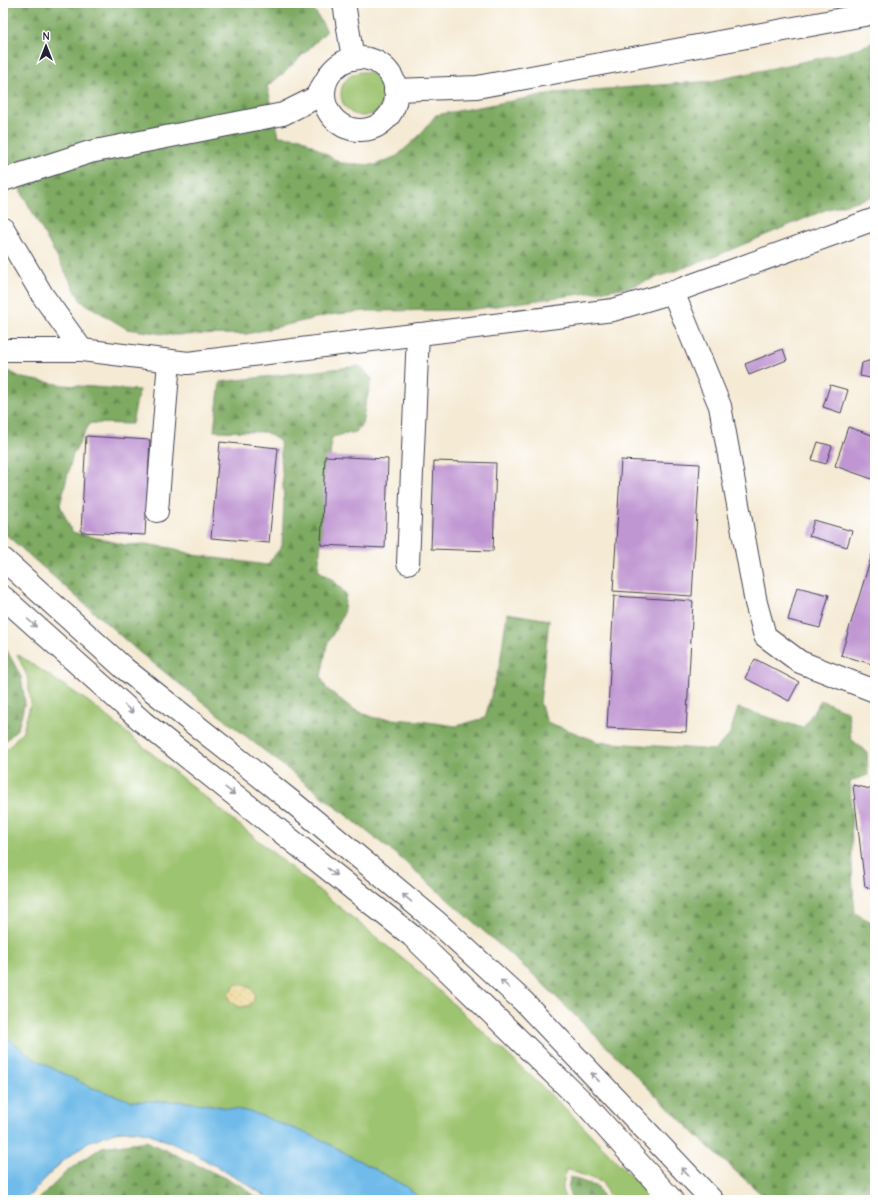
<svg xmlns="http://www.w3.org/2000/svg" width="878" height="1203" font-family="'Comic Neue',sans-serif">
	<defs>
		<pattern id="forest-firs" width="22" height="20" patternUnits="userSpaceOnUse"><rect width="22" height="20" fill="#7eaa62"/><path d="M5 1l3.5 6h-7zM16 11l3.5 6h-7z" fill="#678a52"/></pattern>
		<pattern id="sand-dots" width="8" height="8" patternUnits="userSpaceOnUse"><rect width="8" height="8" fill="#eeda9e"/><path d="M2 2h.1M6 6h.1" fill="none" stroke="#ccbb89" stroke-width="1.8" stroke-linecap="round"/></pattern>
	</defs>
	<rect width="100%" height="100%" fill="#fff"/>
	<filter id="ink" filterUnits="userSpaceOnUse"><feTurbulence type="fractalNoise" baseFrequency=".025" numOctaves="2"/><feDisplacementMap in="SourceGraphic" scale="8" xChannelSelector="R" yChannelSelector="G"/><feConvolveMatrix kernelMatrix="1 2 1 2 8 2 1 2 1" color-interpolation-filters="sRGB"/></filter>
	<filter id="wash" filterUnits="userSpaceOnUse"><feTurbulence type="fractalNoise" baseFrequency=".012" numOctaves="4" result="noise"/><feDisplacementMap in="SourceGraphic" scale="16" xChannelSelector="R" yChannelSelector="G"/><feGaussianBlur stdDeviation="0.9" result="paint"/><feColorMatrix in="noise" values="0 0 0 0 0 0 0 0 0 0 0 0 0 0 0 0 0 1.4 0 .05"/><feComposite in="paint" operator="in"/></filter>
	<g filter="url(#wash)">
		<rect width="100%" height="100%" fill="#f5ead4"/>
		<g fill="#9dc46f" stroke="#607355">
			<circle cx="363" cy="94" r="22"/>
			<path d="M17,654L89,702L420,973L566,1109L654,1200H611L602,1182L566,1169L562,1190L566,1200H271C240,1178 206,1158 171,1143C163,1140 154,1134 146,1132C127,1129 104,1131 87,1142C63,1158 45,1179 25,1200H3V750H6L23,731L31,702L27,676Z"/>
		</g>
		<g fill="url(#forest-firs)" stroke="#50664e">
			<path d="M3,3H310L327,31L283,74L267,86L279,136L301,138L340,163L375,165L397,156L418,137L436,115L554,93L712,81L844,53L875,42V196L825,210L711,258L630,287L468,310L366,311L329,315L247,334L171,335L127,329L81,301L23,195L3,149Z"/>
			<path d="M360,366L372,379L365,406L362,424L356,432L332,437L318,570L334,581L346,594L343,615L327,645L321,677L326,688L353,709L375,718L420,721L456,726L485,718L500,663L507,613L549,620L540,703L547,722L599,742L714,750L729,736L738,708L803,728L821,700L848,712L851,739L867,752L868,775L850,781C853,825 850,869 855,913L875,924V1200H768L705,1144L536,977L398,856L139,652L3,532V368L22,378L64,385L139,390L132,424L90,423L73,454L60,505L72,532L126,545L146,544L176,549L194,555L267,565L282,546L284,501L280,441L265,432L214,431L220,382Z"/>
			<path d="M3,643L21,677L25,702L18,728L3,744Z"/>
			<path d="M146,1141L242,1186L260,1200H38L67,1171L102,1147Z"/>
			<path d="M570,1177L598,1187L604,1200H572L568,1190Z"/>
		</g>
		<path fill="url(#sand-dots)" stroke="#887e6c" d="M242,984L252,989L255,995L253,1002L248,1006L239,1007L230,1001L228,994L235,985Z"/>
		<path fill="#6fbbe9" stroke="#486e92" d="M3,1038L9,1039L34,1059L90,1087L132,1101H177L205,1104L252,1112L318,1138L405,1186L422,1200H271L247,1184L186,1149L148,1133L131,1130L117,1131L88,1142L58,1165L25,1200H3Z"/>
		<g id="blocks">
			<g fill="#c096d2">
				<path d="M783,349L787,360L749,375L745,364Z"/>
				<path d="M875,359V379L860,376L862,363Z"/>
				<path d="M830,385L848,390L841,413L823,407Z"/>
				<path d="M848,427L875,436V480L835,466Z"/>
				<path d="M86,436L150,440L145,535L81,532Z"/>
				<path d="M220,442L278,448L269,543L211,538Z"/>
				<path d="M818,442L832,446L826,464L812,460Z"/>
				<path d="M325,456L388,459L385,548L321,545Z"/>
				<path d="M621,460L700,464L692,596L613,591Z"/>
				<path d="M434,461L496,463L493,551L431,549Z"/>
				<path d="M814,520L852,531L847,547L809,536Z"/>
				<path d="M875,545V665L841,655Z"/>
				<path d="M797,587L829,595L820,628L788,620Z"/>
				<path d="M614,596L693,601L686,732L607,728Z"/>
				<path d="M755,659L799,682L789,701L745,678Z"/>
				<path d="M853,785L875,790V889L865,887Z"/>
			</g>
		</g>
	</g>
	<g filter="url(#ink)">
		<use href="#blocks" fill-opacity="0" stroke="#424052" stroke-width="1"/>
		<g fill="none" stroke-linecap="round" stroke-linejoin="round">
			<defs>
				<g id="minor">
					<path d="M344,3L353,59"/>
					<circle cx="360" cy="94" r="36"/>
					<path d="M395,90L477,87L875,13"/>
					<path d="M3,180L90,152L283,114L315,98L330,74"/>
					<path d="M3,228L43,296L82,350"/>
					<path d="M673,292L720,406L756,603L765,636L800,662L875,691"/>
					<path d="M3,350H82L188,363L613,310L673,292L875,219"/>
					<path d="M157,511L169,361"/>
					<path d="M3,559L125,669L296,805L438,923L524,1002L712,1200"/>
					<path d="M408,563L418,334"/>
					<path d="M3,597L143,722L412,936L587,1106L672,1200"/>
				</g>
			</defs>
			<use href="#minor" stroke="#424052" stroke-width="24"/>
			<use href="#minor" stroke="#fff" stroke-width="22"/>
		</g>
		<defs><path id="oneway-shaft" d="M-6 0H5M1.5-3L5.5 0L1.5 3" fill="none" stroke-width="1.6" stroke-linecap="round" stroke-linejoin="round"/></defs>
		<g stroke="#9c9ca7">
			<use href="#oneway-shaft" transform="translate(32 623) rotate(42)"/>
			<use href="#oneway-shaft" transform="translate(129 709) rotate(42)"/>
			<use href="#oneway-shaft" transform="translate(230 791) rotate(38)"/>
			<use href="#oneway-shaft" transform="translate(332 872) rotate(39)"/>
			<use href="#oneway-shaft" transform="translate(407 898) rotate(-140)"/>
			<use href="#oneway-shaft" transform="translate(505 984) rotate(-138)"/>
			<use href="#oneway-shaft" transform="translate(595 1077) rotate(-133)"/>
			<use href="#oneway-shaft" transform="translate(685 1172) rotate(-133)"/>
		</g>
	</g>
	<rect width="878" height="1203" fill="none" stroke="#fff" stroke-width="16"/>
	<g transform="translate(46 46)" stroke="#ffffff" stroke-width="3" paint-order="stroke">
	<path d="M0-3L7 15L0 10L-7 15Z" fill="#22223b"/>
	<text y="-6" font-size="11" font-weight="bold" text-anchor="middle" fill="#22223b">N</text>
	</g>
</svg>
